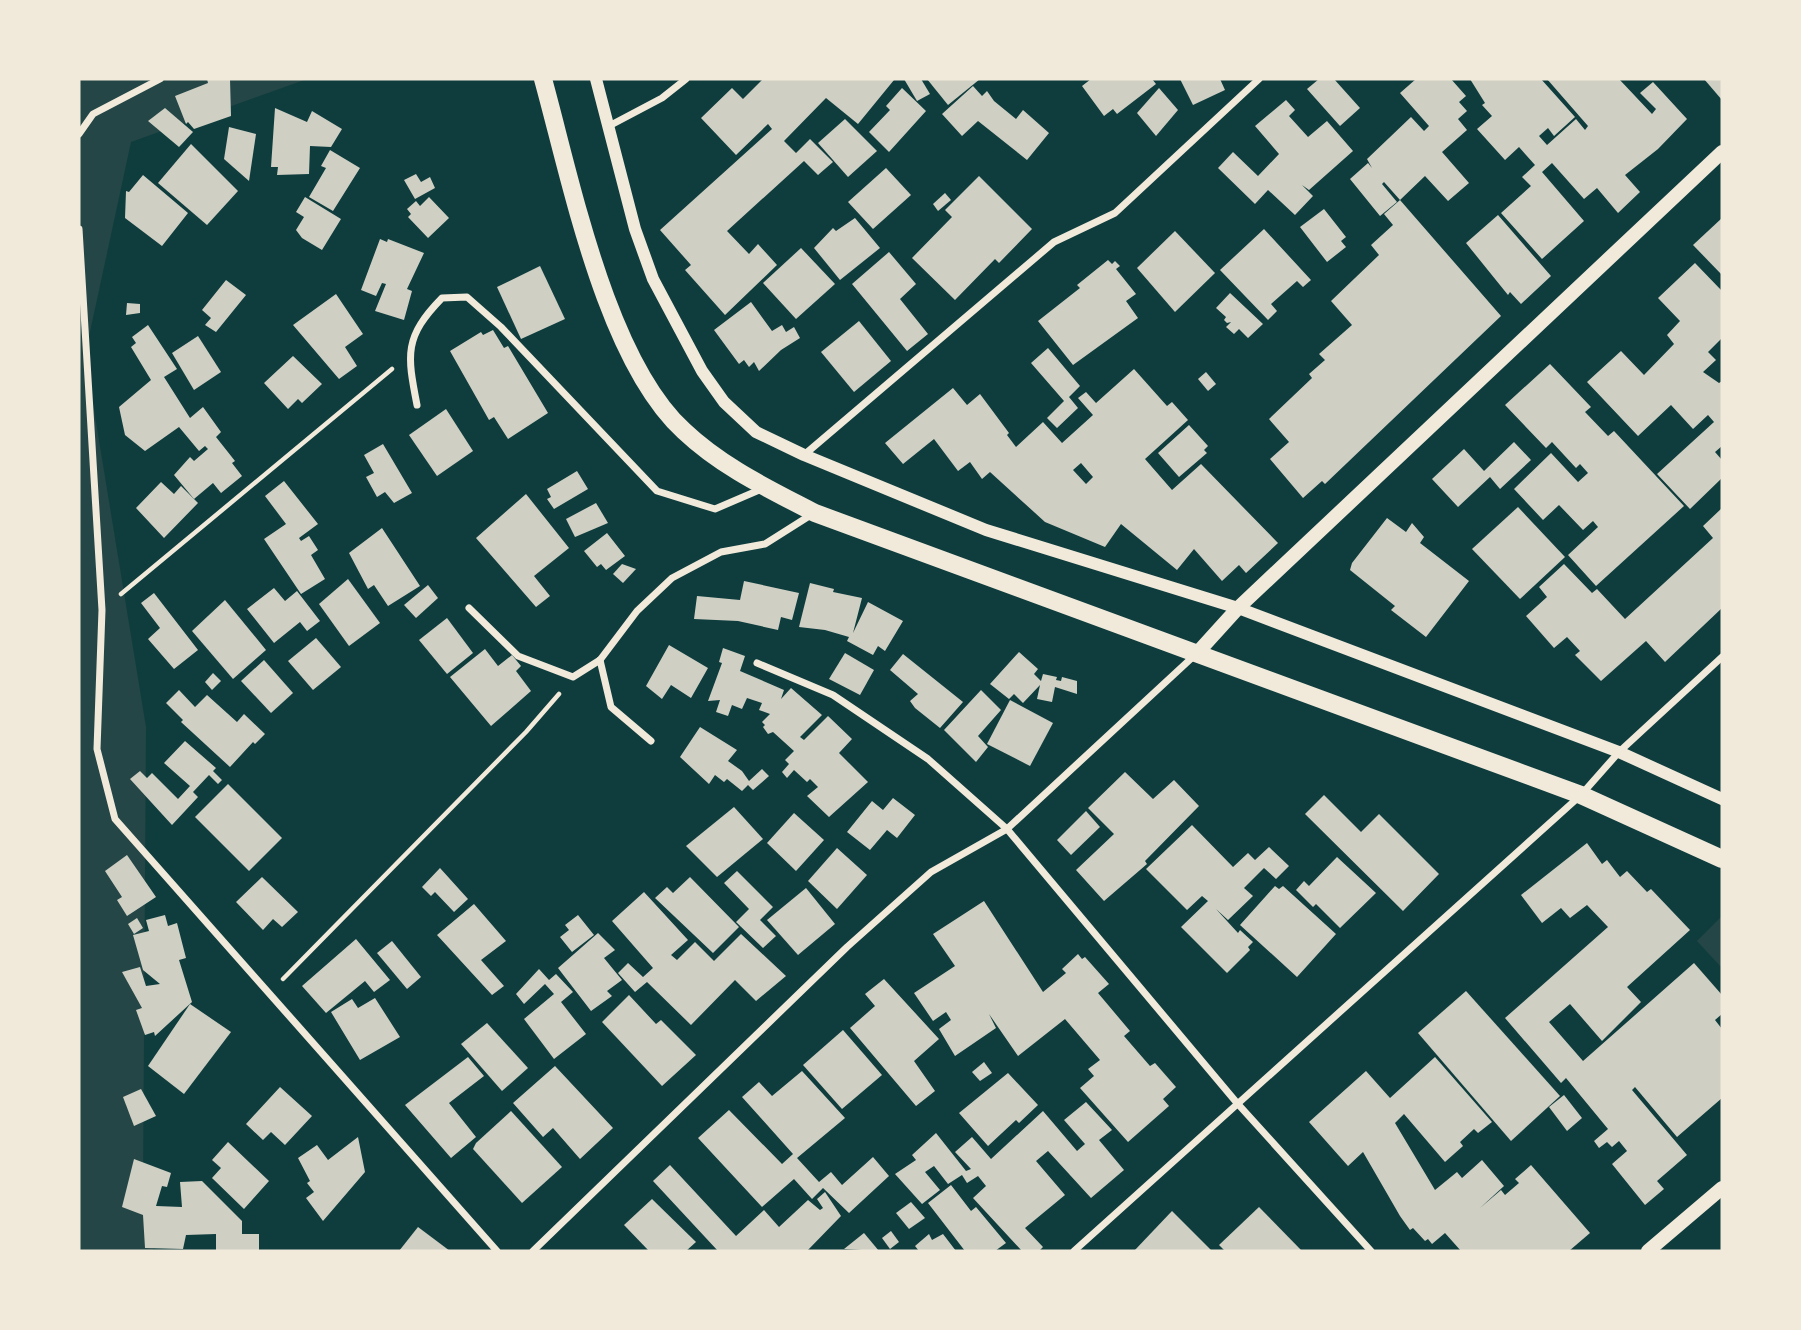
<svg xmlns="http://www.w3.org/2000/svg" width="1801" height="1330" font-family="'Space Grotesk',sans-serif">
	<rect width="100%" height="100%" fill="#0f3d3e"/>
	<g fill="#244646">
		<path d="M79,79H307L131,142L85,355L146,727L143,1188L153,1251H79Z"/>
		<path d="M1722,916V968L1697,941Z"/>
	</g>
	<g fill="#cfcfc3" fill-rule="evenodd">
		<path d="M207,79H230L231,116L194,129L188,122L186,124L175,96L208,83Z"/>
		<path d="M763,79L894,80L858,124L826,98L784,141L796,153L810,139L833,162L818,175L804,161L727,231L749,254L758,244L777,265L725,315L685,270L691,265L660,230L772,129L768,124L736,155L701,118L732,88L743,99Z"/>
		<path d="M904,79H921L930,94L917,101Z"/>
		<path d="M927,79H980L948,105Z"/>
		<path d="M1091,79H1152L1156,84L1117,114L1113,109L1104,116L1082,86Z"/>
		<path d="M1180,79H1220L1225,90L1193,105Z"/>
		<path d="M1319,79H1334L1360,108L1340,126L1307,89Z"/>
		<path d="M1416,79H1451L1466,96L1459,102L1467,111L1458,119L1467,130L1442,152L1469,183L1448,201L1425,176L1400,200L1384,182L1382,184L1397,202L1380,216L1350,179L1368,163L1372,168L1367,159L1411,117L1424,131L1429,126L1400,93Z"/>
		<path d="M1470,79H1541L1575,117L1554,136L1548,128L1539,136L1547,145L1576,119L1585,130L1588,126L1547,79H1619L1652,114L1656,109L1640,93L1653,82L1687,119L1658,149L1625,175L1640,192L1618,213L1597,188L1584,199L1552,163L1542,172L1584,221L1542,259L1501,213L1531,186L1522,177L1535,165L1519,147L1505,160L1477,129L1492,116L1482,105L1485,103Z"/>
		<path d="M1704,79H1722V100Z"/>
		<path d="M973,86L982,96L987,91L994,101L1016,119L1023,110L1049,133L1027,160L978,121L962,136L942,114Z"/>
		<path d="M902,88L926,111L889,152L869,132L890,110L886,106Z"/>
		<path d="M1159,88L1178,110L1156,136L1137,113Z"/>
		<path d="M1286,100L1295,110L1289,116L1308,137L1327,121L1353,151L1309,190L1302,185L1313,196L1295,215L1268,190L1255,204L1218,168L1233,152L1258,176L1279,154L1255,126Z"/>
		<path d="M165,108L193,132L179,147L148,121Z"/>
		<path d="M275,108L307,122L312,111L342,129L331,147L310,146L309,174L277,175L278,167H271Z"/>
		<path d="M845,119L877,151L848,177L818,143Z"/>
		<path d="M229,127L256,134L249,181L224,159Z"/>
		<path d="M191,144L238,191L207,225L158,183Z"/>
		<path d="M330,150L360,168L333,211L309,197L326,168L321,166Z"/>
		<path d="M886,168L911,195L873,229L848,202Z"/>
		<path d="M416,174L421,182L430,177L435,188L415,199L404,180Z"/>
		<path d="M143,175L188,213L162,246L125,218L126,191L129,192Z"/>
		<path d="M979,176L1032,229L999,263L995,259L955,300L912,258L952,217L945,210Z"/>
		<path d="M945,193L951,200L938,211L933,204Z"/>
		<path d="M305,197L341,219L322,250L302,238L296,230L304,217L296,212Z"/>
		<path d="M429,197L449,218L428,238L408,217L411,214L407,209L416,201L420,206Z"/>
		<path d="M1400,200L1501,316L1325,484L1322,481L1303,498L1270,459L1289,442L1269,419L1312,378L1309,374L1325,360L1319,354L1352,325L1331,301L1379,255L1371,245L1393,225L1384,214Z"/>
		<path d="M1324,209L1346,237L1341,241L1346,247L1327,262L1300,227Z"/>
		<path d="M1498,215L1551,276L1521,304L1510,292L1508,295L1466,243Z"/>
		<path d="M855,218L880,248L840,280L814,248L833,228L836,231Z"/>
		<path d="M1722,218V275L1693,245Z"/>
		<path d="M1264,229L1311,280L1303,287L1297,281L1271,304L1277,311L1268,320L1220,270Z"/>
		<path d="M1175,231L1215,273L1175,312L1137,268Z"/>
		<path d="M380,239L387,242L388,239L424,253L407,289L412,291L404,320L375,311L386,284L382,283L376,296L361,290Z"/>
		<path d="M801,248L835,284L796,319L763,283Z"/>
		<path d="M889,252L916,284L900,299L928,334L907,351L852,284Z"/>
		<path d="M1108,260L1112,264L1115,261L1120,266L1116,269L1136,294L1126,301L1138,318L1073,365L1038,321L1080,288L1077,285Z"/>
		<path d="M1695,263L1722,291V338L1708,352L1716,360L1703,372L1719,383L1722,381V446L1715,452L1722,460V478L1690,509L1657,474L1714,422L1708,415L1693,429L1671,405L1638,436L1587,382L1621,351L1644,375L1674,344L1667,335L1680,321L1658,298Z"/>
		<path d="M540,266L565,319L521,339L497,287Z"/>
		<path d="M226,280L246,295L216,332L205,325L211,318L202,310Z"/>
		<path d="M1230,293L1263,324L1248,338L1239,329L1234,334L1226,327L1231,322L1227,323L1224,320L1226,317L1216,308Z"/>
		<path d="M336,294L363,334L345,347L357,366L339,379L293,325Z"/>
		<path d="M751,302L772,331L782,325L786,332L794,327L800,338L781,350L759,371L754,362L749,367L744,360L739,364L714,330Z"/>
		<path d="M127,303L140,304V313L126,315Z"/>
		<path d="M859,321L891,361L854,392L821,352Z"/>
		<path d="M148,325L177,369L164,377L190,418L203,407L221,432L216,437L235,461L232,463L242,476L221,493L213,483L194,499L174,475L190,457L194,461L208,449L205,446L199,451L179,427L145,451L125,435L119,407L151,380L131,347L136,343L132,337Z"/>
		<path d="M493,330L504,348L508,346L548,413L508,439L494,417L489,420L450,351L481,332L483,335Z"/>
		<path d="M198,336L221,372L194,390L172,353Z"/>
		<path d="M1048,348L1080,386L1069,397L1078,408L1057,428L1047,418L1064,401L1031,363Z"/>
		<path d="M293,356L322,384L302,403L298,399L288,409L264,383Z"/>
		<path d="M1550,364L1591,407L1585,412L1608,436L1614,431L1684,506L1596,586L1568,555L1598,527L1593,521L1583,530L1559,505L1543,520L1514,489L1551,453L1578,482L1588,473L1580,464L1576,468L1552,442L1546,448L1505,405Z"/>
		<path d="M1134,369L1167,406L1172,402L1188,420L1145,459L1172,490L1201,464L1278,543L1246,573L1239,565L1222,581L1194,549L1177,570L1121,524L1105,547L1045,522L990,472L982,479L970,462L958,471L934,439L903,464L885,443L953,388L967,405L980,394L1009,433L1007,435L1016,447L1043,422L1062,443L1093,415L1078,398L1086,392L1096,403ZM1081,463L1093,477L1086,484L1073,470Z"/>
		<path d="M1206,372L1216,384L1208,391L1198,379Z"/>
		<path d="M446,409L473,451L437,476L409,435Z"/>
		<path d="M1189,425L1208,446L1204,450L1207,453L1179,477L1158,453Z"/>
		<path d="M1514,442L1531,460L1500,489L1490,477L1458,507L1432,479L1464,449L1484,471Z"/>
		<path d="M383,444L412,493L394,503L385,492L377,497L366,477L374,473L364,455Z"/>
		<path d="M577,471L588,489L554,509L547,499L551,497L547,489Z"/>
		<path d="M284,481L318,524L299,538L301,541L309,536L318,550L311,555L325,579L301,594L264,539L286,524L265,496Z"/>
		<path d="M161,482L174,494L181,486L198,503L164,538L136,508Z"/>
		<path d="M526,494L569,548L534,576L550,596L536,607L476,538Z"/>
		<path d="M596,503L608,523L575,537L566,519Z"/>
		<path d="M1518,507L1565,557L1520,599L1472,549Z"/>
		<path d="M1722,508V608L1665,662L1646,641L1601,681L1575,655L1580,651L1567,637L1554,648L1526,616L1547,597L1539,587L1564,564L1592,593L1597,589L1625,619L1713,538L1703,526Z"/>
		<path d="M1387,518L1406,532L1412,523L1424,537L1420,543L1469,581L1426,637L1391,610L1395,606L1350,570L1352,563Z"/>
		<path d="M382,528L420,586L388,606L374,585L368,589L349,553Z"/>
		<path d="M607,533L625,556L606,570L601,564L597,567L584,551Z"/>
		<path d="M622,564L636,569L623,583L613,574Z"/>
		<path d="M348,579L380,623L349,646L319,604Z"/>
		<path d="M744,581L799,593L792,620L781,617L778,630L738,621L694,619L697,596L740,600Z"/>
		<path d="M810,583L834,589L833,592L862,598L853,633L868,602L903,621L885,651L878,646L873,655L847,641L849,637L825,630L799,627Z"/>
		<path d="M428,585L438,598L416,618L404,605Z"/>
		<path d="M274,588L285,601L297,591L320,621L307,631L300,622L274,643L247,609Z"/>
		<path d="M154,593L198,650L174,669L148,639L160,628L141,603Z"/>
		<path d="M225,600L266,650L233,679L192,631Z"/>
		<path d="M447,618L473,653L447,674L419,640Z"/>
		<path d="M316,638L341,667L313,690L288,661Z"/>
		<path d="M669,645L708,668L691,698L671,685L662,699L646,686Z"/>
		<path d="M723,648L745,656L740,671L784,690L781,699L791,688L822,715L800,737L804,740L828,716L852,739L839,753L868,782L829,817L807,796L818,787L810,779L807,782L794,770L787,778L782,772L789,764L785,760L794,751L773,732L768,734L763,727L765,725L762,722L770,714L759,710L762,703L747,698L742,709L732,705L728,716L716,712L720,700L708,701L722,663L719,662Z"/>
		<path d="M485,649L498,666L512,655L521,666L516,671L531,691L491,726L450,677Z"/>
		<path d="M1019,652L1038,669L1034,674L1041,681L1043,674L1057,677L1056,680L1061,681L1062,677L1077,681V694L1055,687L1052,702L1037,699L1040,685L1023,703L1014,694L1009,699L990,684Z"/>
		<path d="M845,653L874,670L860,695L829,679Z"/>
		<path d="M903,654L963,702L940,728L915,708L910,701L918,694L890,670Z"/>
		<path d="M264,660L293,693L271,713L241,681Z"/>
		<path d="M213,673L221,681L212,690L205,682Z"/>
		<path d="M179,690L195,707L207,695L237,722L244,714L265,734L255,744L253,742L230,767L181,722L183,720L166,703Z"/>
		<path d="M981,690L1001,710L978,736L988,747L976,762L944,730Z"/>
		<path d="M1010,700L1053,723L1030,766L987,744Z"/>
		<path d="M700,727L737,750L728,761L742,771L749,781L762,769L769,776L753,790L748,785L742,791L727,779L724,782L715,775L709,784L680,757Z"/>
		<path d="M185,741L216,768L213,771L222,780L218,784L209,775L193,792L198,797L172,825L130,779L140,771L147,778L152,773L178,799L190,786L164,763Z"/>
		<path d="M1125,772L1153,799L1174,780L1199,806L1145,861L1147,864L1104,901L1076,870L1114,834L1088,808Z"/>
		<path d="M228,784L282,838L249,871L195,817Z"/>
		<path d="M1324,795L1361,832L1379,814L1439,874L1403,911L1305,814Z"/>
		<path d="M893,798L915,815L897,838L887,830L870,850L847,832L872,801L883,810Z"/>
		<path d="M734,807L763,839L717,877L686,846Z"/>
		<path d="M1086,811L1100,827L1071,855L1057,840Z"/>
		<path d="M794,813L824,840L796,871L767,843Z"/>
		<path d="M1192,825L1233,867L1248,853L1255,860L1269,847L1289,866L1276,879L1264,868L1244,888L1253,896L1228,920L1216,909L1238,933L1240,930L1253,942L1248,947L1250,950L1227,973L1181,927L1208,901L1202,896L1187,910L1146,869Z"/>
		<path d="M1587,843L1602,864L1607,860L1620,877L1627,871L1647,892L1651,889L1690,930L1627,987L1641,1002L1602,1041L1570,1004L1549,1022L1583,1061L1694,963L1722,995V1014L1715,1020L1722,1029V1098L1677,1137L1635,1087L1632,1090L1687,1155L1657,1181L1664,1189L1645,1205L1612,1164L1627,1151L1619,1141L1612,1147L1607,1142L1599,1148L1594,1141L1608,1129L1566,1078L1561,1083L1505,1018L1608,927L1587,905L1570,918L1561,908L1542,923L1521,895Z"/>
		<path d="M837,848L867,875L837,909L808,881Z"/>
		<path d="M127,855L156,897L127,916L117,900L122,897L105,871Z"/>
		<path d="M1337,857L1376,893L1340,928L1316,904L1313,907L1296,890L1304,881L1309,886Z"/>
		<path d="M440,868L468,899L454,912L435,892L431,896L422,887Z"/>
		<path d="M737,871L773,907L760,920L776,936L763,948L736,922L749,909L724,883Z"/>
		<path d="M262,877L298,912L282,927L273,919L263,930L236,902Z"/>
		<path d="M690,877L739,927L713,953L655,898L667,887L673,893Z"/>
		<path d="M1275,886L1279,889L1283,886L1336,934L1297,977L1240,925Z"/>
		<path d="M806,888L835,924L798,955L767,920Z"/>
		<path d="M644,892L688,940L671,955L677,960L695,942L714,961L741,934L786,976L756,1001L735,980L691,1025L647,982L635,992L618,973L628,963L643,977L653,968L612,921Z"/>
		<path d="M984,901L1043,992L1066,973L1062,969L1078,954L1082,959L1085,957L1109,984L1098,993L1130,1031L1124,1036L1150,1066L1155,1063L1176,1087L1163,1099L1169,1106L1128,1142L1080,1088L1094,1076L1088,1069L1100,1060L1065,1019L1018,1056L989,1014L996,1028L955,1056L939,1029L951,1020L946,1012L933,1021L914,993L955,966L933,934Z"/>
		<path d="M474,904L506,941L481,960L504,986L492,995L437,935Z"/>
		<path d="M165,915L168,926L177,923L186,958L179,960L192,1002L155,1036L154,1032L145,1035L136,1010L142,1008L122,972L140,967L146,986L160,984L143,970L133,935L149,931L146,920Z"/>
		<path d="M578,915L594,935L572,952L560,937L569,930L565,925Z"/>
		<path d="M137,918L143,928L134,934L128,924Z"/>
		<path d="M598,933L615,950L604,958L622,980L607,991L612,996L591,1011L558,968Z"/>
		<path d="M356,939L390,980L374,992L365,981L326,1013L302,986Z"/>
		<path d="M392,941L421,977L407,989L377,953Z"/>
		<path d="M539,969L549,980L556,974L573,992L561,1002L586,1034L554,1059L524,1019L554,994L545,984L524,1004L516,994Z"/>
		<path d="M884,979L939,1039L914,1061L935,1091L916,1106L850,1028L875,1006L865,994Z"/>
		<path d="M1466,991L1560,1096L1511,1141L1418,1033Z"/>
		<path d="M629,995L656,1024L661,1020L696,1055L662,1086L602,1022Z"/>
		<path d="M375,998L400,1037L360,1060L331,1012L352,999L358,1008Z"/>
		<path d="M190,1004L231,1032L184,1094L148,1066Z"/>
		<path d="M487,1023L528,1068L502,1091L461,1044Z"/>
		<path d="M843,1030L882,1075L842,1109L803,1065Z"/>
		<path d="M468,1057L484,1076L449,1103L476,1137L451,1158L405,1105Z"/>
		<path d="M1435,1057L1492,1122L1478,1133L1474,1129L1460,1142L1463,1146L1445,1162L1404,1114L1395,1123L1435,1190L1457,1172L1462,1178L1482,1160L1504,1186L1480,1208L1501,1190L1505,1195L1519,1183L1515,1179L1531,1165L1590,1233L1569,1251H1461L1445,1233L1432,1244L1428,1239L1425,1241L1413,1228L1410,1230L1400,1216L1363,1152L1348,1166L1309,1122L1366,1071L1390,1098Z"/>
		<path d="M984,1062L992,1073L980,1081L972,1072Z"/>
		<path d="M555,1066L613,1128L580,1159L553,1128L543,1137L513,1103Z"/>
		<path d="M802,1071L845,1118L797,1158L819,1182L831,1172L842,1185L873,1157L889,1176L849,1213L823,1188L812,1199L794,1179L762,1207L698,1138L729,1110L782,1164L793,1154L742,1097L759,1082L772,1096Z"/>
		<path d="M1008,1073L1038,1105L1019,1123L1016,1120L988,1146L959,1113Z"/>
		<path d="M280,1087L312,1116L285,1145L271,1132L263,1140L246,1124Z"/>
		<path d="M141,1089L156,1116L134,1126L123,1097Z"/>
		<path d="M1564,1095L1582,1118L1567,1131L1549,1107Z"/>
		<path d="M1086,1102L1112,1130L1099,1140L1124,1170L1091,1198L1048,1151L1036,1161L1065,1195L1025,1228L1043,1247L1039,1251H1022L973,1198L986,1186L978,1176L967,1183L962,1175L948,1184L934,1166L925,1172L940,1190L922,1204L895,1174L916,1160L912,1155L936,1133L966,1171L971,1169L955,1152L972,1137L991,1159L1043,1111L1077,1151L1085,1144L1064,1120Z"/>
		<path d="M511,1111L562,1167L522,1203L473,1149L476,1143Z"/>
		<path d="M358,1137L365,1172L323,1221L306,1198L314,1192L307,1183L310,1181L298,1158L317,1145L328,1160Z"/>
		<path d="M228,1142L269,1181L244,1209L212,1178L221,1168L212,1160Z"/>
		<path d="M134,1159L171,1173L167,1187L162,1186L156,1206L182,1207L180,1182L202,1181L242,1221V1234H259V1251H216V1234L186,1235L183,1249L145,1248L143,1215L122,1207Z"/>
		<path d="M670,1165L736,1236L764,1210L779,1227L808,1200L820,1210L823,1208L817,1199L825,1192L841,1216L807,1251H718L653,1181Z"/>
		<path d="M951,1185L971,1211L976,1207L1006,1243L995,1251H965L928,1203Z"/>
		<path d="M652,1199L696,1242L686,1251H649L624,1225Z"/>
		<path d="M911,1202L925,1218L909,1229L896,1213Z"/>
		<path d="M1259,1207L1302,1251H1225L1219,1245Z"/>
		<path d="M1172,1211L1212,1251H1134Z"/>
		<path d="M418,1227L450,1251H399Z"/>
		<path d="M891,1231L899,1242L890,1249L882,1238Z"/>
		<path d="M864,1233L879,1251L844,1249Z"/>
		<path d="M929,1234L932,1240L943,1234L956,1251H919L915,1246Z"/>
	</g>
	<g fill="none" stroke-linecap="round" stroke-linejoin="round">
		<g stroke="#f1e9da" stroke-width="4.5">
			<path d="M121,594L392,369"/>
			<path d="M283,979L526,732L559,694"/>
		</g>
		<g stroke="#f1e9da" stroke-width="7">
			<path d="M609,126L662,98L686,79"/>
			<path d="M79,134L93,114L160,79"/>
			<path d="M79,229L102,610L97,749L115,819L497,1251"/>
			<path d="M417,405C407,354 404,337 442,298L467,297L501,327L657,491L715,509L764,488"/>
			<path d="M804,455L1054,242L1115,213L1259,79"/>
			<path d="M469,608L518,656L573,677L600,660L637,611L672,578L721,552L765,544L814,513"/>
			<path d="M600,660L611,707L651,741"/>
			<path d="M757,663L833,695L928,759L1007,829L1237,1103L1371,1251"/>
			<path d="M533,1251L847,947L931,872L1007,829L1196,654"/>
			<path d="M1074,1251L1581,795L1619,752L1722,657"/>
		</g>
		<path stroke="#f1e9da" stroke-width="12" d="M596,79L635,229L653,279L702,371L724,402L756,432L804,455L986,530L1238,608L1619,752L1722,799"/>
		<g stroke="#f1e9da" stroke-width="14">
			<path d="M1199,651L1238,608L1722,152"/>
			<path d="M1648,1251L1722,1188"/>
		</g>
		<path stroke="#f1e9da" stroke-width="18" d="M543,79C571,180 606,360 684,431C722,467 769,489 815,513L1581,795L1722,859"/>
	</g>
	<rect width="1801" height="1330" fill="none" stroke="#f1e9da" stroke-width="161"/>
</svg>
